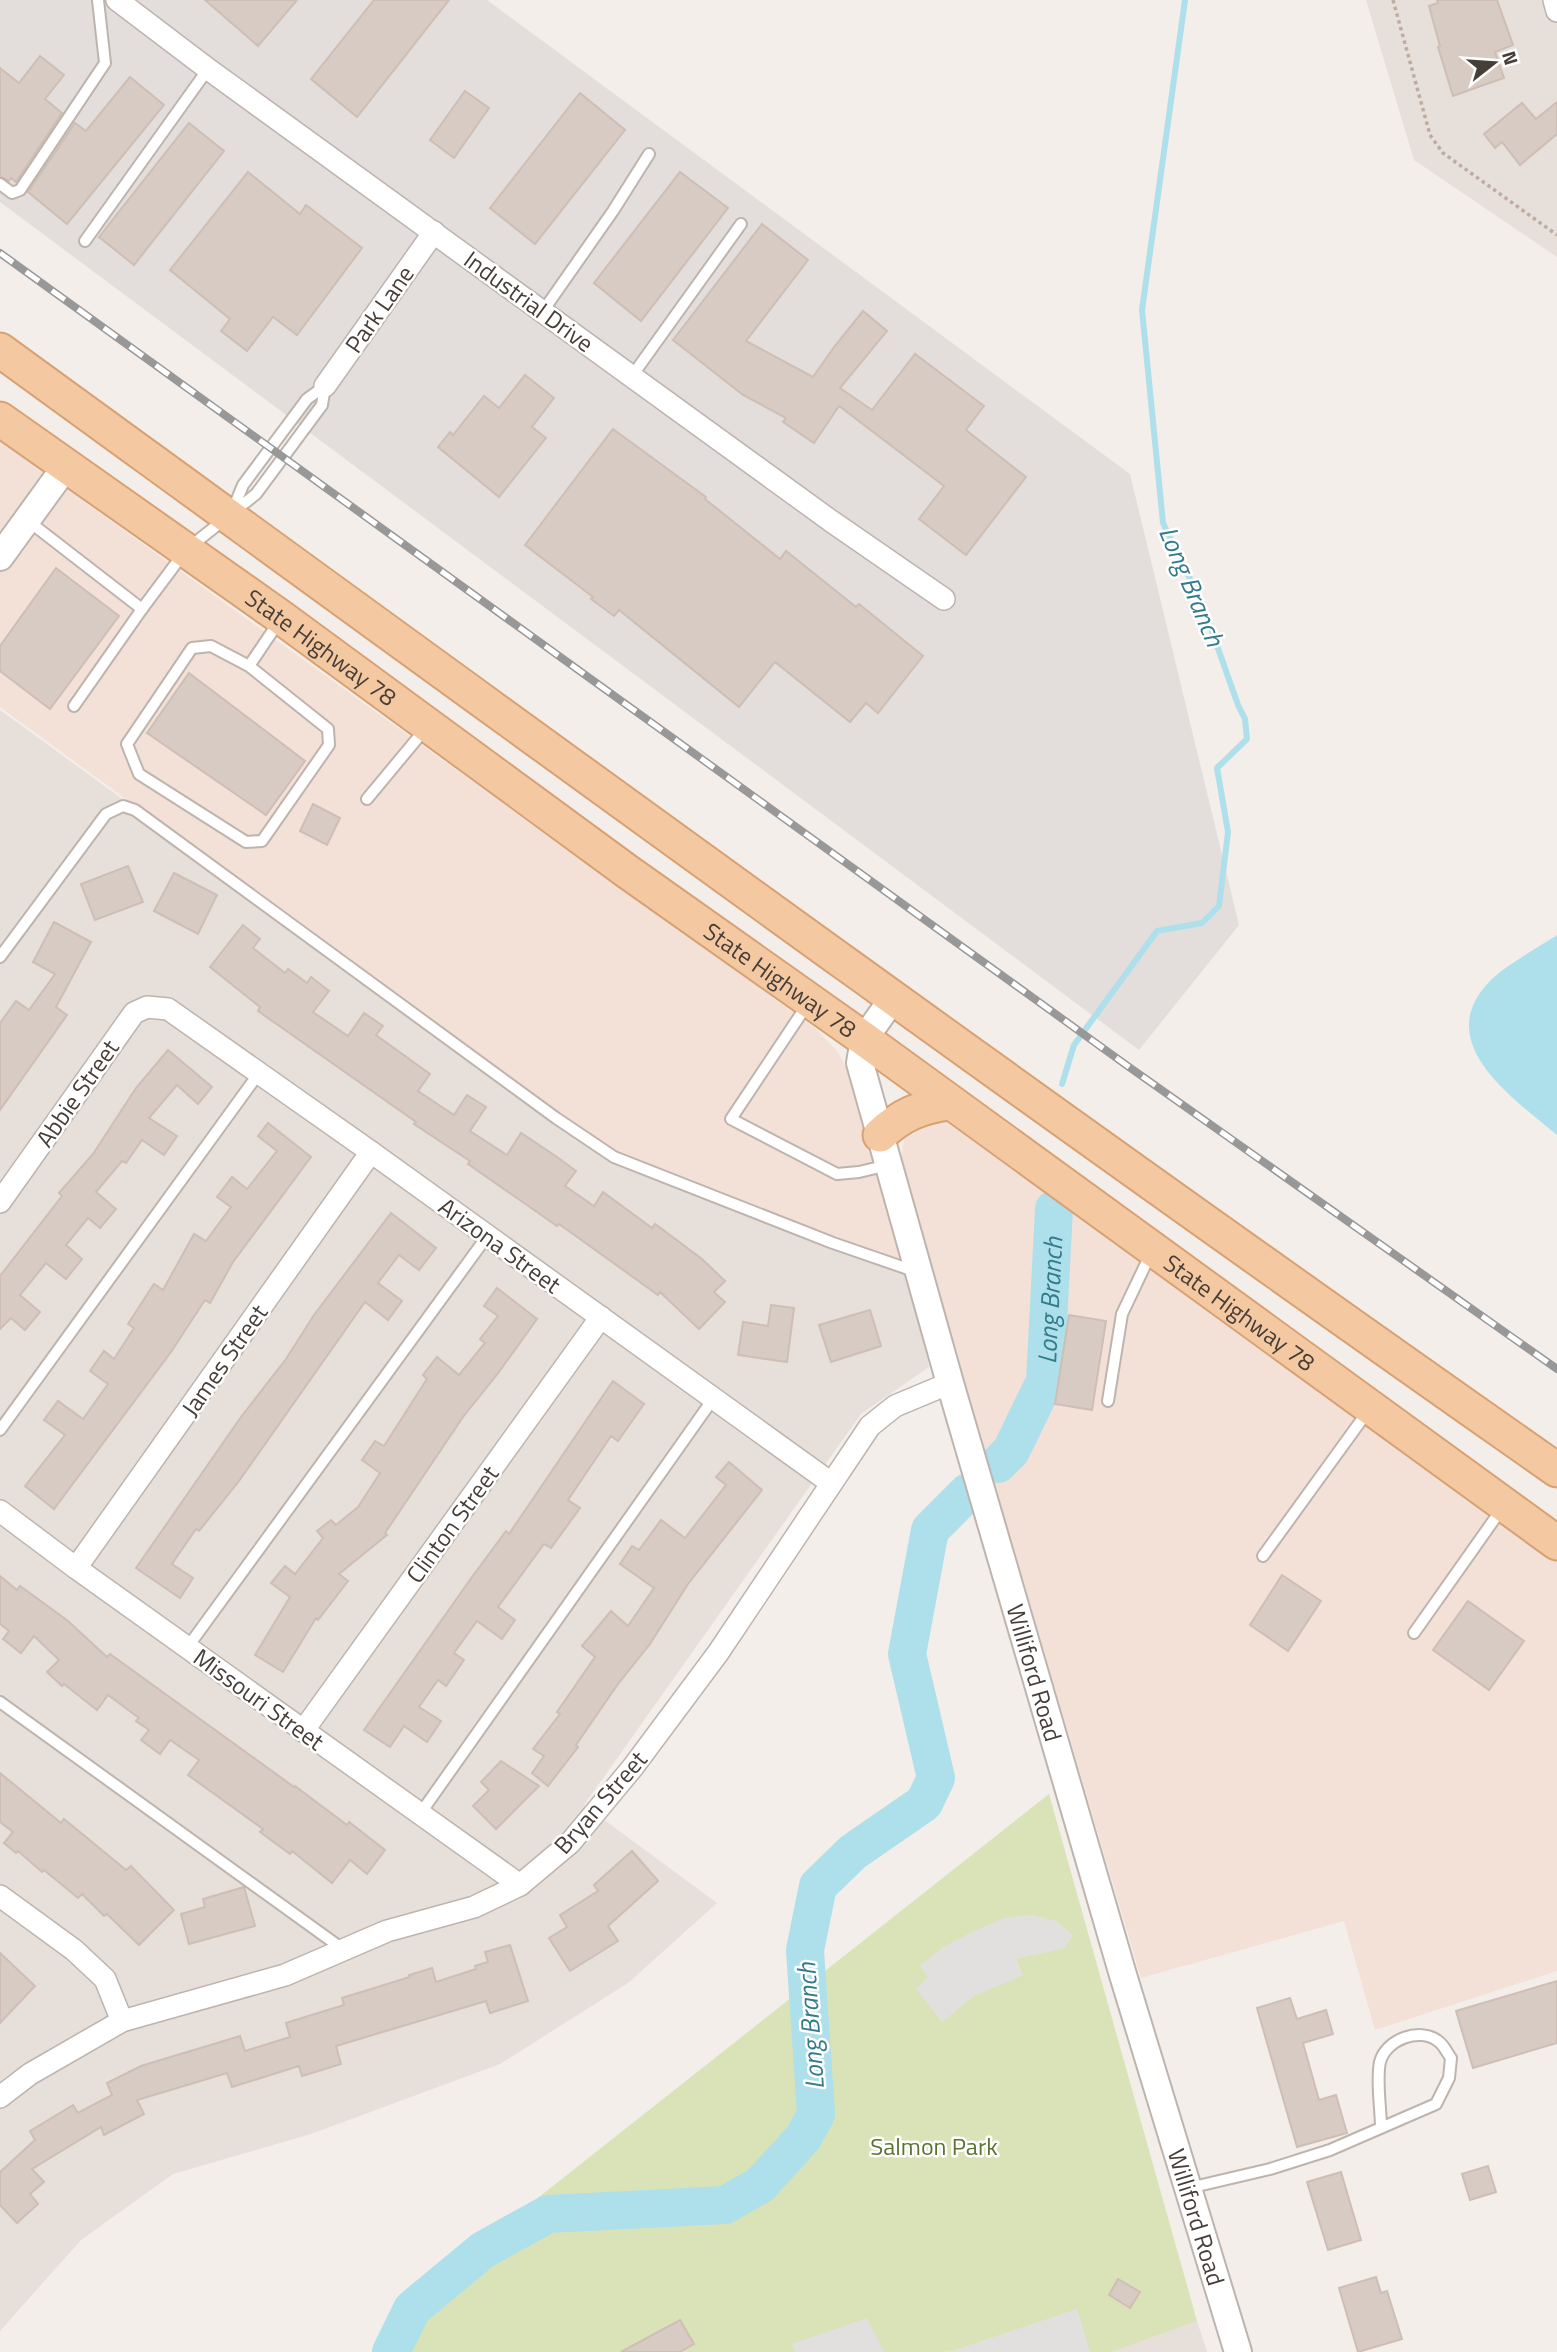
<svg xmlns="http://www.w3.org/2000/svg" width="1557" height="2352" font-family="'Titillium Web',sans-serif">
	<rect width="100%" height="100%" fill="#f3eeea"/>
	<g fill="#e7dfd9">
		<path d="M1366,0H1557V257L1414,160Z"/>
		<path d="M0,710L601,1147L907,1268L929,1367L861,1414L584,1805L717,1903L628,1983L500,2064L311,2134L173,2174L81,2240L0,2331Z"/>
		<path d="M1197,2321L1207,2352H1112Z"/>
	</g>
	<g fill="#f3e1d8">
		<path d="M0,441L816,1029L838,1052L853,1081L907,1268L601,1147L0,707Z"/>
		<path d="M940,1117L1557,1562V1971L1375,2030L1344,1921L1141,1978L900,1166L906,1128Z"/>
	</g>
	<path fill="#e3dedb" d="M0,0H487L1130,474L1239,925L1139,1050L0,202Z"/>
	<path fill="#dae3b7" d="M1049,1794L1197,2321L1112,2352H400L434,2280Z"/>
	<g fill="#e2e0de">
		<path d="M1032,1915L1056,1921L1073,1935L1065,1948L1016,1959L1023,1975L974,1996L942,2022L916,1989L928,1977L920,1965L945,1946L972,1932L1004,1918Z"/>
		<path d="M1077,2309L1090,2352H938L952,2351Z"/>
		<path d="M867,2318L884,2352H795L792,2344Z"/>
	</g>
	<path fill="#ade0ea" d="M1557,935V1135C1513,1098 1430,1042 1490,981C1503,967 1539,947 1557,935Z"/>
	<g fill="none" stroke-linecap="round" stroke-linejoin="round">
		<path stroke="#ade0ea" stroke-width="6" d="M1062,1084L1074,1045L1157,931L1202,923L1219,906L1228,832L1217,768L1247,739L1245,719L1238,705L1202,603L1163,523L1142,310L1185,0"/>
		<g stroke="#ade0ea" stroke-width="38">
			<path id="s1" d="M998,1464L1011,1451L1045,1381L1054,1209"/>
			<path d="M391,2352L412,2309L483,2250L548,2214L725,2205L760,2185L803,2138L816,2114L805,1950L818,1886L853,1852L924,1803L936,1778L907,1654L930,1530L968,1492"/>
		</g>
	</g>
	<g fill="#d7cbc4" stroke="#cebeb5" stroke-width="2">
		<path d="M205,0H297L258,46Z"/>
		<path d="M374,0H449L357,117L311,79Z"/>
		<path d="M1437,0H1497L1513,45L1495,52L1504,78L1453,96L1438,47L1440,46L1429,6L1438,3Z"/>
		<path d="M40,56L64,75L45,99L62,113L16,182L11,178L9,181L0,176V68L19,83Z"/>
		<path d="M130,77L164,105L67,224L28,192L75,123L86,131Z"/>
		<path d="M465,91L489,108L454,158L430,140Z"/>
		<path d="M580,93L625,130L535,244L490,208Z"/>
		<path d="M1557,102V134L1520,165L1502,142L1495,148L1484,134L1522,103L1536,119Z"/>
		<path d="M189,123L224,151L134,265L99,237Z"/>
		<path d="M248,172L300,214L306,205L362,248L297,335L273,317L247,351L221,331L230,319L170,270Z"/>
		<path d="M680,172L728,208L641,321L594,283Z"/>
		<path d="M762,224L808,260L746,341L813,377L834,347L863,311L887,331L840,388L872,410L915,354L984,406L966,430L1026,477L966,555L919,519L944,486L839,406L814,443L783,422L786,418L743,395L673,340Z"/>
		<path d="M525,375L554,398L532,427L546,438L499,497L438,447L450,432L453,435L484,396L499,408Z"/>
		<path d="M613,429L706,497L705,499L780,559L786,551L856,607L859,604L923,656L878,713L866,703L850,722L775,662L739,707L619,610L614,616L591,599L593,597L525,545Z"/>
		<path d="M56,568L119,616L50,709L0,671V646Z"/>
		<path d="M189,673L305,761L266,815L147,733Z"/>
		<path d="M313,804L340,818L327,845L300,831Z"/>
		<path d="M128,866L143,902L95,920L81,884Z"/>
		<path d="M174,873L217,895L198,934L154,911Z"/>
		<path d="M54,922L91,942L56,1007L67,1015L0,1110V1023L16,1001L29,1010L55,974L33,962Z"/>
		<path d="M243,925L260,939L253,948L285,973L288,969L307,983L311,977L329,991L313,1012L348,1036L364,1013L383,1026L376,1035L430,1074L418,1091L454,1115L467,1095L486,1107L470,1131L507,1155L521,1133L557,1157L576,1171L565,1186L594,1206L603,1192L652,1228L655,1224L702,1259L725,1281L714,1292L725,1302L699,1329L660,1292L658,1295L559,1224L557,1226L468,1164L470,1161L414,1124L416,1122L258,1011L260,1007L210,967Z"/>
		<path d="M168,1050L212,1087L198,1104L177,1085L149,1118L177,1136L164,1155L142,1140L126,1163L122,1161L96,1192L116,1209L100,1228L88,1218L66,1245L82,1259L66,1279L46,1263L20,1295L40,1312L25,1330L11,1318L0,1329V1276L62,1196L59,1193L93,1154L136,1088Z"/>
		<path d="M268,1123L311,1157L233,1262L210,1303L205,1300L171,1352L54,1509L25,1486L65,1435L44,1420L58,1401L83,1419L108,1384L90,1371L104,1351L114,1359L134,1328L128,1324L154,1284L163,1290L194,1234L206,1241L231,1207L217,1197L232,1177L247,1189L277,1151L258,1136Z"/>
		<path d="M391,1213L436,1248L419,1270L399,1255L378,1283L402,1301L388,1320L365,1302L239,1481L199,1531L196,1529L172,1564L193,1578L180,1598L136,1568L241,1417L286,1359L314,1315Z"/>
		<path d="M497,1288L537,1319L499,1372L463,1417L385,1533L387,1535L339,1574L348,1581L318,1620L316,1618L283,1672L255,1655L290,1597L271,1583L285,1566L295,1574L323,1538L317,1531L331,1520L336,1525L358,1507L380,1473L362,1460L375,1441L384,1446L427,1379L423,1375L437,1357L459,1375L485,1343L480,1339L498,1316L484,1306Z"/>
		<path d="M771,1305L794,1308L787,1362L738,1355L743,1322L768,1326Z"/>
		<path d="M870,1310L881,1346L831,1362L819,1325Z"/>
		<path d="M1069,1315L1106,1321L1092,1410L1055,1404Z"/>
		<path d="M613,1381L644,1404L618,1441L611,1436L568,1500L580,1508L551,1548L544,1544L498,1607L515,1620L502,1639L477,1621L454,1653L464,1660L446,1686L438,1680L419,1707L441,1721L427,1742L404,1726L390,1747L364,1730L472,1577L506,1531L509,1534Z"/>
		<path d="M729,1462L762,1490L688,1584L650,1644L618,1684L576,1745L578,1747L548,1786L532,1773L544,1756L533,1749L560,1714L557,1712L595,1657L582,1646L611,1611L628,1626L654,1588L620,1564L632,1546L639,1550L661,1520L685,1538L726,1485L716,1477Z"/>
		<path d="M1282,1575L1321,1601L1288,1651L1250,1625Z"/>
		<path d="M0,1576L17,1590L20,1586L68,1621L107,1657L110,1654L294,1787L295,1786L347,1825L349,1822L385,1850L367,1874L350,1860L332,1883L292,1851L290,1854L260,1832L263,1829L188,1775L199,1760L170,1740L160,1754L141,1740L149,1730L136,1721L139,1718L108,1695L97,1710L64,1684L62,1686L47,1672L59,1660L34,1636L21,1653L3,1639L9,1631L0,1624Z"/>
		<path d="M1468,1601L1524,1641L1489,1690L1433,1650Z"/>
		<path d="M501,1761L539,1786L496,1829L473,1806L489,1790L481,1782Z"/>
		<path d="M0,1773L61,1823L64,1819L126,1870L131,1866L174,1910L139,1945L107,1914L104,1916L82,1894L78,1898L44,1870L42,1872L18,1851L16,1853L4,1843L13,1832L0,1822Z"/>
		<path d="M632,1851L658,1881L608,1926L618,1941L570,1971L549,1938L567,1927L560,1915L598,1891L594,1885Z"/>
		<path d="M244,1887L255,1926L189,1944L181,1914L205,1907L203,1899Z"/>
		<path d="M510,1945L528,2001L490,2013L486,2001L336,2046L341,2064L302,2076L299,2066L232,2087L227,2073L137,2100L144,2114L104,2135L101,2127L32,2169L44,2182L30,2194L38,2204L17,2223L0,2205V2172L35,2140L30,2131L73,2105L78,2113L112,2095L107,2083L141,2066L240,2036L245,2051L290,2037L286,2023L344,2005L342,1998L410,1977L409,1975L432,1968L436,1982L476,1969L475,1966L488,1962L485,1952Z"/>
		<path d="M0,1953L35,1986L0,2023Z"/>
		<path d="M1557,1981V2043L1473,2068L1456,2011Z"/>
		<path d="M1290,1998L1297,2019L1326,2010L1333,2034L1303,2043L1319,2100L1336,2095L1347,2133L1297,2147L1257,2008Z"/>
		<path d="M1488,2166L1496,2192L1470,2200L1462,2174Z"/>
		<path d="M1341,2172L1361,2240L1328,2250L1307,2182Z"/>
		<path d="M1376,2277L1381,2293L1387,2291L1402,2339L1358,2352L1339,2288Z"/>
		<path d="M1118,2279L1140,2292L1130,2308L1109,2295Z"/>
		<path d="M680,2320L694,2344L680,2352H621Z"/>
	</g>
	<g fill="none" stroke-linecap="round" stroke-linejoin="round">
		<defs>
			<g id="service">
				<path d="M0,184L12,193L20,190L105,63L98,0"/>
				<path d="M85,241L208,69"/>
				<path d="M543,311L613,211L649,154"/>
				<path d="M632,376L741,224"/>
				<path d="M231,514L243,485L307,399L325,386"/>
				<path d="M27,520L142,609L186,550L256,494L322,405L325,386"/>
				<path d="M249,666L211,646L192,648L127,744L139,774L246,842L262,841L329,745L328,729L249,666L280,620"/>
				<path d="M74,706L142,609"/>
				<path d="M367,799L426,728"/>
				<path d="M0,957L106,814L123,806L135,810L556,1118L614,1157L833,1243L917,1272"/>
				<path d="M807,1005L731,1119L837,1174L859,1172L888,1165"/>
				<path d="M1108,1401L1122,1314L1151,1253"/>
				<path d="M0,1430L259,1073"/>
				<path d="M1263,1556L1368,1411"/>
				<path d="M1414,1633L1503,1507"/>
				<path d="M187,1648L488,1235"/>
				<path d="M0,1702L344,1950"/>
				<path d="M420,1814L713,1399"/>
				<path d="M1189,2188L1270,2169L1330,2150L1436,2104L1449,2078L1451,2058C1447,2053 1444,2045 1438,2041C1420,2027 1386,2039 1380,2062C1376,2080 1381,2109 1381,2128"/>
			</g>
			<g id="minor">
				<path d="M117,0L208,69L831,521L944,599"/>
				<path d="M1554,0L1557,11"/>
				<path d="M325,386L434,232"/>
				<path d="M0,1202L134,1013L147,1007L168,1009L371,1152L831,1483"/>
				<path d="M0,1511L76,1568L520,1885"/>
				<path d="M76,1568L371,1152"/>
				<path d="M303,1731L601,1317"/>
				<path d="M0,1896L74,1950L105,1979L122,2021"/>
				<path d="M0,2097L30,2074L122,2021L285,1975L387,1931L474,1907L520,1885L570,1843L633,1767L718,1653L870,1426L895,1406L950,1383"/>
			</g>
			<g id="tertiary">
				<path d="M0,557L66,466"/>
				<path id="s2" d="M894,997L864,1039L860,1063L950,1383L1123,1975L1238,2352"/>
			</g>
			<g id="primary">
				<path d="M0,350C517,726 1033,1103 1557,1470"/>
				<path id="s3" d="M0,419L282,618L628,872L864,1039L1557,1543"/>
				<path d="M880,1135C901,1115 920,1107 949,1103"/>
			</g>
		</defs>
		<use href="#service" stroke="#beb4ae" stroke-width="14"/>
		<use href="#minor" stroke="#beb4ae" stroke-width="24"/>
		<use href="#tertiary" stroke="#beb4ae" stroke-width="30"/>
		<use href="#primary" stroke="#d8a173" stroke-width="37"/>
		<path stroke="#beaca0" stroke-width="3.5" stroke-dasharray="3.5 3.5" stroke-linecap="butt" d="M1393,0L1430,135L1443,153L1557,235"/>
		<use href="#service" stroke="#fff" stroke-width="10"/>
		<use href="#minor" stroke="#fff" stroke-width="21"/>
		<use href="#tertiary" stroke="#fff" stroke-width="26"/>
		<use href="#primary" stroke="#f4c9a2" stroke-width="33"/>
		<defs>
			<path id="rail" d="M0,253L1129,1067L1557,1369"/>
		</defs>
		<use href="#rail" stroke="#989898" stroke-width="8"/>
		<use href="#rail" stroke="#fff" stroke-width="5" stroke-dasharray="16" stroke-linecap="butt"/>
	</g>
	<g text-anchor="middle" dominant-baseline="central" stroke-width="5" stroke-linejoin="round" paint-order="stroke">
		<g font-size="24" fill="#473e39" stroke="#fff">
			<text transform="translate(529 301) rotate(36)">Industrial Drive</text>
			<text transform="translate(379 309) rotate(-55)">Park Lane</text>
			<text stroke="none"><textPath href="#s3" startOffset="394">State Highway 78</textPath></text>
			<text stroke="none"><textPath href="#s3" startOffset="961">State Highway 78</textPath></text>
			<text transform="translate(77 1093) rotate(-55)">Abbie Street</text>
			<text transform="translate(500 1245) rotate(36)">Arizona Street</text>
			<text stroke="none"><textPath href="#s3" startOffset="1528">State Highway 78</textPath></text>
			<text transform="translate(224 1360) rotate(-55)">James Street</text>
			<text transform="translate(452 1524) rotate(-54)">Clinton Street</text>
			<text stroke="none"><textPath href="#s2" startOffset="710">Williford Road</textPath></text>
			<text transform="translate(259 1699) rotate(36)">Missouri Street</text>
			<text transform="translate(600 1802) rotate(-49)">Bryan Street</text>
			<text stroke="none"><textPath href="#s2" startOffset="1278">Williford Road</textPath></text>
		</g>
		<g font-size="24" fill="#5b7331" stroke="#fff">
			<text x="934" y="2146">Salmon Park</text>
		</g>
		<g font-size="26" font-style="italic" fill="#337b8b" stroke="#fff">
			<text transform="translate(1192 586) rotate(67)">Long Branch</text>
			<text stroke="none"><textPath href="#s1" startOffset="177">Long Branch</textPath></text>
			<text transform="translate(810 2026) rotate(-94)">Long Branch</text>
		</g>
	</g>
	<g transform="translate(1494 63) rotate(73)" stroke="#ffffff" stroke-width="5" paint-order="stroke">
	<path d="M0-5L12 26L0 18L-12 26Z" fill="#473e39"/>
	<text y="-10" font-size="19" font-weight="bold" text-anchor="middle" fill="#473e39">N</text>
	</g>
</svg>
